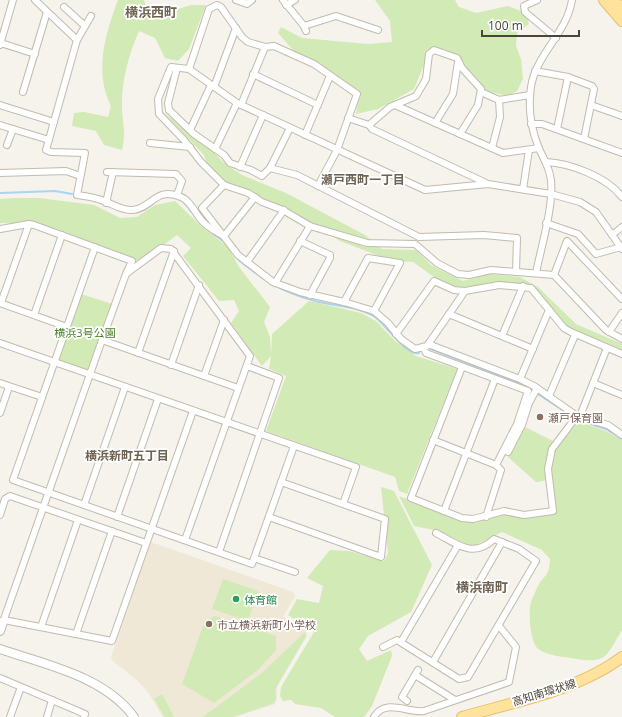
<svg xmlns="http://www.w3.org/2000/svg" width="622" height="717" font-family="'Open Sans','Noto Sans JP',sans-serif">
	<rect width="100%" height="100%" fill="#f6f3ec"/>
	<path fill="#efe8d6" d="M151,542L293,592L295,596L283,617L306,631L307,636L277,686V699L275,704L236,717H163L149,694L139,682L113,661L111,657Z"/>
	<g fill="#d2eab5">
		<path d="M118,0H144L147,11L162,14L191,5H206L189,49L178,61L165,58L155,38L139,31C128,56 121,83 122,110C123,126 126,133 122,150L104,145L96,131L72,126L74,113L84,112L108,117L111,106C94,72 105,34 118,0Z"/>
		<path d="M375,0H455L459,7L476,13L508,6L526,13L529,24L517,33L516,46L521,59L523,79L517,91L508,96L482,90L466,77L458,63L445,49L429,53L414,89L378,109L356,114L359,94L350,86L316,62L300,58L278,33L281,27L302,38L368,44L392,42L390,21Z"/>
		<path d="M164,113L205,143L223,162L242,175L286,193L365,235L382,249L416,250L431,265L463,281L489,274L520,277L538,287L576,324L622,344V353L608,345L591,344L566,326L536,296L521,286L487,283L465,293L441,282L413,262L392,261L340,241L309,222L255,195L222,181L208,168L204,155Z"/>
		<path d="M16,198H39L94,205L120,218L137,217L155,205L175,201L201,226L228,247L239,267L270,307L264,322L270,337L271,354L272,334L309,301L361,313L376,321L395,341L416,356L457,369L407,494L399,491L395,477L266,431L286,376L269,369L271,356L262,366L231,323L239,311L234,300L219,301L183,256L191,248L177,235L141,262L57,229L36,224L0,223V199Z"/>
		<path d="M81,294L112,304L88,370L57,360Z"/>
		<path d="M578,421L606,431L622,440V630C607,654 608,664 577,659C565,657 548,656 538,649C530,642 528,612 531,602C533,597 535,592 537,588C544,573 549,579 550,559L542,550L502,532L474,546L464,543L439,531L414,526L399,496L461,520L504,513L555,512L549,469L553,449Z"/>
		<path d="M525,427L555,442L548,480L536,482L508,457Z"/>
		<path d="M381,487L394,491L432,565L411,612L368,636L359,649L367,661L391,650L392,656L372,706L364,717H335L321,708L295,704L291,700L283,701L280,696L281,687L314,632L288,615L297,599L319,603L323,586L307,578L330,550L349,551L384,561L388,553Z"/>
		<path d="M223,579L258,591L248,621L212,609Z"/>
		<path d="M215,616L276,636V650L258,670L214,703L182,684L205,621Z"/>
		<path d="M305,632L306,636L275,690L276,699L274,703L233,717H203L263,672Z"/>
		<path d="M162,694L174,717H165L154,699Z"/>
	</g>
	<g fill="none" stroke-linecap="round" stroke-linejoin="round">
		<g stroke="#a9d4f2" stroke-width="2">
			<path d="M0,193L55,191L72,194"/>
			<path d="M183,201L195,216"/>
			<path d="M212,233L226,243"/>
			<path d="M235,255C238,261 247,266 253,271C273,287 294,296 319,302C337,306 360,307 375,317C386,325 406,356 419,353"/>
			<path d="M431,349L518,383L533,390"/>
			<path d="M538,394L573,417"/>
			<path d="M579,420L606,429L622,439"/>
		</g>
		<defs>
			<g id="minor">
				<path d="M35,0L77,40"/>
				<path d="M236,0L247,4L252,0"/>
				<path d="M283,0L304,26L306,31"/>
				<path d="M537,0L524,6L525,12L556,38"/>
				<path d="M286,5L295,0"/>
				<path d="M64,7L85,26"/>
				<path d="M91,16L77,40L46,150L51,152L85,153L77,195C84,196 92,197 98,199C110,202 121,211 133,210C153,208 155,186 181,197C190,200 196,215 203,222C209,228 216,232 224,236L255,197"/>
				<path d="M304,26L336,16L378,30"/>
				<path d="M1,43L35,54"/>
				<path d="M0,45L13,0"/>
				<path d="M177,68L168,103L169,110L194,134L224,155L230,163L251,170L262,176L270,168L290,128"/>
				<path d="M189,69L209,9L217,5L221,7L242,37L248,42L265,47L274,46L314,64L357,94L337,150L318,186"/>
				<path d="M535,71L568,77L592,86L594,89L584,139"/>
				<path d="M253,74L318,105"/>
				<path d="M214,87L236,28"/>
				<path d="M23,92L47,12"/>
				<path d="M481,92L499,100L530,95"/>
				<path d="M0,105L54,122"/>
				<path d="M241,105L265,47"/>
				<path d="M395,105L503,153L539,148"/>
				<path d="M591,105L622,116"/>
				<path d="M348,118L369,125L390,107L416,96L426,79L429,54L434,50L457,58L462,68L481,89L478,105L460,134"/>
				<path d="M435,123L453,94L458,62"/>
				<path d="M531,124H542L622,153"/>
				<path d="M0,125L49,140"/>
				<path d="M369,125L372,129L486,183"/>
				<path d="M557,129L568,77"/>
				<path d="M190,130L211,85"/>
				<path d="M305,135L330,76"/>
				<path d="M150,143L190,147"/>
				<path d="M7,145L13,129"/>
				<path d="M492,148L500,117L499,100"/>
				<path d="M215,149L237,103"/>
				<path d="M546,162C570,163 607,177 622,197"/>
				<path d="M240,167L263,115"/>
				<path d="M270,168L297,175L419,237L484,235L517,238L516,272"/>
				<path d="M107,172L176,174L182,181L177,195"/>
				<path d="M0,173L66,171L80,176"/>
				<path d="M224,185L202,208L238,255L273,282L300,292L344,302L374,311L388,323L401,339L415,349L427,346L465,291L499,285L531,288L564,328L571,332L622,354"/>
				<path d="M523,189L529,150"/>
				<path d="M106,203L113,172"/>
				<path d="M546,223L578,234L596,254L621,247"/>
				<path d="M0,229L29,224L34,225L132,261L126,274L102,340L3,622L0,621"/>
				<path d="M612,235L622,227"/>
				<path d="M300,241L330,255V258L310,295"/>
				<path d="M95,247L13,480L252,564L294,446"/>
				<path d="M622,249L596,212L580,202L551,194L488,184L425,190L237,103L189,69L171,67L158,99L159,114L184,140L201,162L224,185L248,193L262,202L283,210L310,226L320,229L367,243L415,244L437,263L458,274L469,275L491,270L554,275L606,330L622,339"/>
				<path d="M247,262L284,210"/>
				<path d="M127,273L161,248L171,249L250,356L185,540"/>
				<path d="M536,273C541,247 556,199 550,175C548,165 542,156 538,146C531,128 528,107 531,87C536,54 567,33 572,0"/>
				<path d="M554,275L567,241L622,299"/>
				<path d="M275,283L310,226"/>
				<path d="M344,302L368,258L400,263L374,311"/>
				<path d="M0,303L67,327"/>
				<path d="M1,303L29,224"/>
				<path d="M449,314L533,349"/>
				<path d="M34,315L62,235"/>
				<path d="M609,332L622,313"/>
				<path d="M396,334L434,281L454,290L465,291"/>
				<path d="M502,336L523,286"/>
				<path d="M102,340L238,388"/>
				<path d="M0,343L356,467L343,504"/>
				<path d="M428,344L520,379L534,386L577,416L608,425L622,435"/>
				<path d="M423,347L426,353L528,391L517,424L496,465L433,440"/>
				<path d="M138,353L174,251"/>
				<path d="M171,365L199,285"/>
				<path d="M462,367L411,498L462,518L473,519L504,511L524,515L553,511L548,469L552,449L577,416"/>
				<path d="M204,376L224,320"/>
				<path d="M520,379L549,310"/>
				<path d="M0,383L42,397"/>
				<path d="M593,383L622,395"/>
				<path d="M549,396L575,335"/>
				<path d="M0,413L9,387"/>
				<path d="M580,416L607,348"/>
				<path d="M508,452L522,425L529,403L537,388"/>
				<path d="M84,505L125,387"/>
				<path d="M444,511L495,379"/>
				<path d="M0,515L5,499L10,496L146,543"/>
				<path d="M117,517L158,399"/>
				<path d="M269,517L381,557L385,519L281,482"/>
				<path d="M486,517L501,470L496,465"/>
				<path d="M219,552L279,378L247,366"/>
				<path d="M254,558L295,572"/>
				<path d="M4,620L112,641L193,411"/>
				<path d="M41,627L78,520"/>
				<path d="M76,634L112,531"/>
				<path d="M401,642L458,545"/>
				<path d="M383,647L397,640L459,679L468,677L536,561L519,549L494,539C473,559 457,544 436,533"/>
				<path d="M433,662L502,542"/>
				<path d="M415,675L455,700"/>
				<path d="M0,678L85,714L84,717"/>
				<path d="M407,701L402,697L418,670"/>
				<path d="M10,717L21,687"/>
				<path d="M47,717L52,700"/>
				<path d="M374,717C385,698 407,713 424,711L509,682L516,647L499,626"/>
			</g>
			<g id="tertiary">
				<path d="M0,631L3,622"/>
				<path d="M0,649C46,665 104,676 134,717"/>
			</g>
			<g id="primary">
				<path d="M604,0L622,21"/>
				<path d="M614,0L622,9"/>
				<path d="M462,717C514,702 579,690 622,657"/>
			</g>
		</defs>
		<use href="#minor" stroke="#c2bbae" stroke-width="8"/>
		<use href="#tertiary" stroke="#c2bbae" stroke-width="10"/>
		<use href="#primary" stroke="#e6c16a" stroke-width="12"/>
		<use href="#minor" stroke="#fff" stroke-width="6"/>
		<use href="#tertiary" stroke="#fff" stroke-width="8"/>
		<use href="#primary" stroke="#ffe39c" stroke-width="10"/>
	</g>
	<g fill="#8d6e63" stroke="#fff" stroke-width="1.5">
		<circle cx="540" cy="417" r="4"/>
		<circle cx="209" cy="624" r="4"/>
	</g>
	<circle fill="#2e9e5b" stroke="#fff" stroke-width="1.5" cx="236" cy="599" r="4"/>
	<g text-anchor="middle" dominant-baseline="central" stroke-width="3.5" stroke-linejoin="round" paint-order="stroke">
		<g font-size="11" fill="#4a7f2a" stroke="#fff">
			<text x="85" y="332">横浜3号公園</text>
		</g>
		<g font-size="11" fill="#785e54" stroke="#fff" text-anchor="start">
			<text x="548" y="417">瀬戸保育園</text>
			<text x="217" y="624">市立横浜新町小学校</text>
		</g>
		<g font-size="11" fill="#27864d" stroke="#fff" text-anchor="start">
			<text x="244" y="599">体育館</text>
		</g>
		<g font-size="11" fill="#4b4439" stroke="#fff">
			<text transform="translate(544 692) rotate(-17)">高知南環状線</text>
		</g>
		<g font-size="12" font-weight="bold" fill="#6e6250" stroke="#fff">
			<text x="363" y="179">瀬戸西町一丁目</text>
			<text x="127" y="455">横浜新町五丁目</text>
		</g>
		<g font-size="13" font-weight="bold" fill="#6e6250" stroke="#fff">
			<text x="151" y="12">横浜西町</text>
			<text x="482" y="587">横浜南町</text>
		</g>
	</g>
	<path d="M482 30v6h97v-6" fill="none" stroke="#4b4439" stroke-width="2"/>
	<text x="488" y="30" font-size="12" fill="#4b4439" stroke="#ffffff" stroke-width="3" paint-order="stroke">100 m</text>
</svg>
